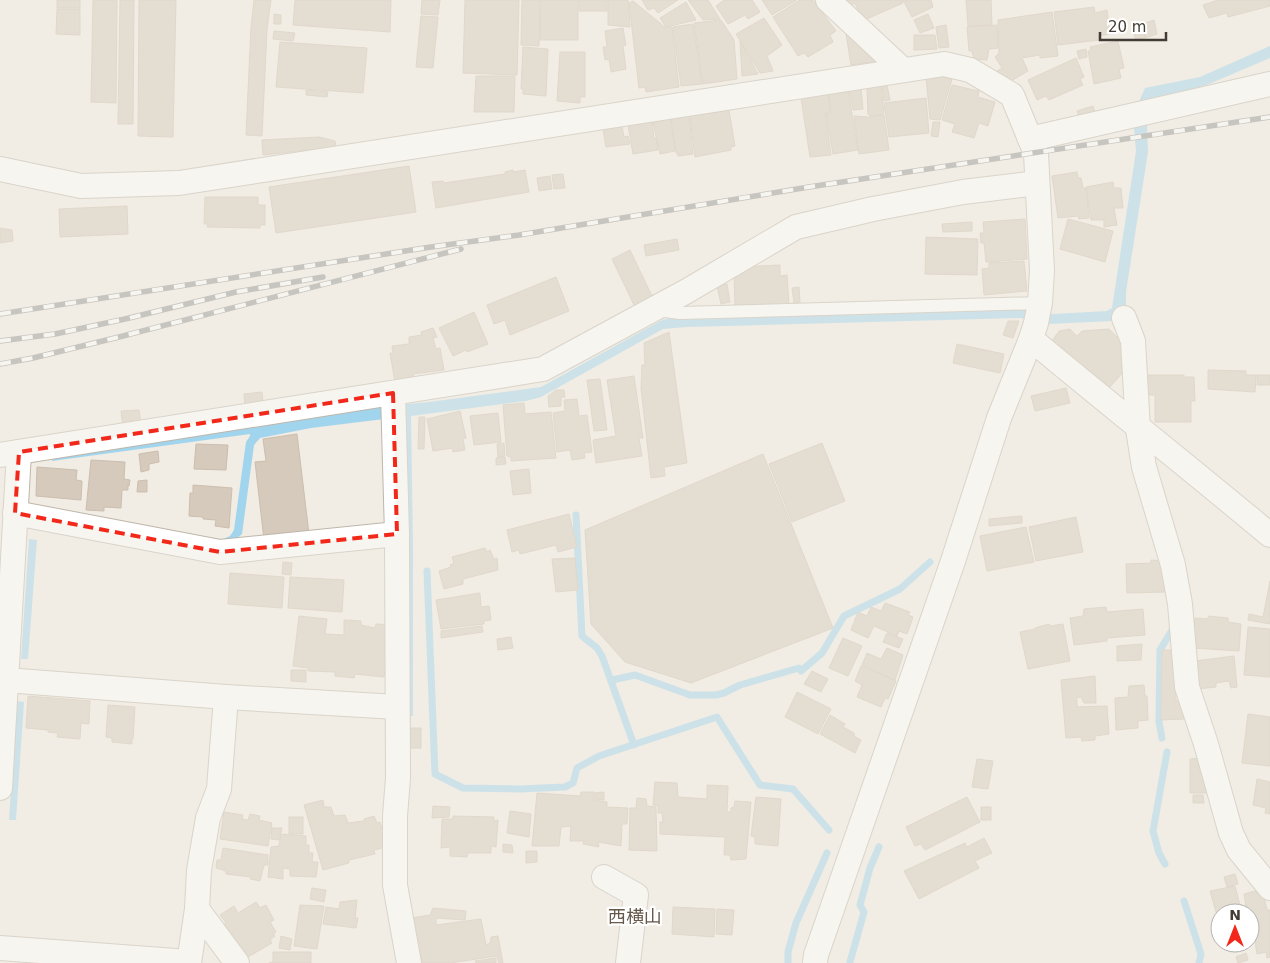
<svg xmlns="http://www.w3.org/2000/svg" width="1270" height="963" font-family="'DejaVu Sans','Noto Sans JP',sans-serif">
	<rect width="100%" height="100%" fill="#f1ece4"/>
	<g fill="#a1d5ed">
		<path d="M1270,46V58L1209,84L1149,103L1147,130L1148,152L1126,292V310L1113,321L1049,324L1020,318L687,327L663,329L541,397L526,401L411,416L413,547V716H405L384,419L311,428L260,438L254,445L242,534L232,543L39,515L35,505L219,541L230,536L234,530L246,442L250,436V434L52,461L53,456L384,406L429,402L541,387L662,320L677,316L1024,307L1053,314L1107,311L1112,308L1136,151L1134,128L1137,106L1145,88L1200,77Z"/>
		<path d="M29,539L37,540L28,659H21Z"/>
		<path d="M17,701L24,702L16,820H9Z"/>
	</g>
	<g fill="none" stroke-linecap="round" stroke-linejoin="round">
		<g stroke="#a1d5ed" stroke-width="7">
			<path d="M576,515L582,636L597,648L602,656L634,745"/>
			<path d="M427,571L435,774L463,788L520,789L565,787L573,783L577,768L599,756L717,717L760,785L793,789L829,830"/>
			<path d="M801,671L822,653L844,616L900,589L930,562"/>
			<path d="M612,680L635,675L690,695H716L724,693L740,685L799,668"/>
			<path d="M1162,738L1159,722L1160,650L1172,630"/>
			<path d="M1165,864L1159,853L1153,831L1167,752"/>
			<path d="M1184,901L1201,954L1199,963"/>
			<path d="M850,962L864,912L860,905L870,868L879,847"/>
			<path d="M788,963V952L796,923L827,853"/>
		</g>
	</g>
	<g fill="#d6cabd" stroke="#cdbead">
		<rect x="57" y="0" width="23" height="8"/>
		<path d="M93,0H117L116,103L91,102Z"/>
		<path d="M120,0H134L133,124H118Z"/>
		<path d="M139,0H176L173,137L138,136Z"/>
		<path d="M254,0H271L267,29L262,136L246,135L251,27Z"/>
		<path d="M295,0H391L390,32L293,25Z"/>
		<path d="M422,0H440L438,15L421,14Z"/>
		<path d="M465,0H519L517,75L463,73Z"/>
		<path d="M522,0H540L539,46L521,45Z"/>
		<path d="M541,0H578V40H540Z"/>
		<rect x="579" y="0" width="28" height="11"/>
		<path d="M608,0H628L630,27L608,25Z"/>
		<path d="M642,0H678L658,13L654,8L648,10Z"/>
		<path d="M688,0H708L720,19L703,20Z"/>
		<path d="M724,0H752L760,12L748,19L745,15L728,24L716,6Z"/>
		<path d="M762,0H797L772,15Z"/>
		<path d="M800,0H813L836,31L830,35L833,42L808,57L804,53L798,56L773,17Z"/>
		<path d="M841,0H902L903,3L862,21L855,3L847,7Z"/>
		<path d="M903,0H931L933,7L912,17Z"/>
		<path d="M966,0H991L992,25L968,26Z"/>
		<path d="M1218,0H1270V6L1228,17L1227,13L1209,18L1203,5Z"/>
		<path d="M633,1L666,28L672,27L679,87L646,92L645,87L639,88L629,3Z"/>
		<path d="M686,2L696,20L666,27L660,18Z"/>
		<path d="M1094,7L1095,13L1107,10L1110,34L1098,36L1099,40L1058,45L1054,12Z"/>
		<path d="M57,9H80V35L56,34Z"/>
		<path d="M1052,12L1058,56L1040,58V55L1022,58L1028,71L1011,81L1007,76L1004,78L997,71L1002,68L995,57L999,53L998,20Z"/>
		<path d="M274,14L281,15V24H274Z"/>
		<path d="M928,14L934,28L920,33L914,20Z"/>
		<path d="M421,16L438,17L433,68L416,67Z"/>
		<path d="M764,18L782,45L767,56L773,71L760,73L736,34Z"/>
		<path d="M721,20L734,40L737,79L703,84L694,23Z"/>
		<path d="M1154,20L1157,34L1145,38L1142,24Z"/>
		<path d="M693,24L702,84L681,86L673,27Z"/>
		<path d="M1141,24L1145,38L1136,41L1132,26Z"/>
		<path d="M946,25L949,47L939,48L936,27Z"/>
		<path d="M997,25L998,48L989,49L987,60L974,59L972,51H969L967,27Z"/>
		<path d="M623,28L626,45L623,46L626,69L611,72L609,59L605,60L603,47H607L605,31Z"/>
		<path d="M845,28L886,60L851,65Z"/>
		<path d="M274,31L295,33L293,41L273,39Z"/>
		<path d="M914,35H935L937,49L914,50Z"/>
		<path d="M740,41L758,74L742,76Z"/>
		<path d="M1118,41L1124,68L1119,69L1121,78L1094,84L1088,51H1091L1090,47Z"/>
		<path d="M280,42L367,48L363,93L276,87Z"/>
		<path d="M523,47L548,49L546,96L523,94V89H521Z"/>
		<path d="M1086,49L1087,57L1079,59L1077,51Z"/>
		<path d="M560,52H585V97H580V103L557,101Z"/>
		<path d="M1076,58L1084,77L1080,79L1083,85L1049,100L1046,96L1037,100L1028,80Z"/>
		<path d="M476,76H515L514,112H474Z"/>
		<path d="M941,76L952,79L940,120L930,119L926,77Z"/>
		<path d="M882,85H887L890,100L884,101Z"/>
		<path d="M952,85L979,91L978,97L995,102L988,126L979,123L974,138L952,132L955,124L942,120Z"/>
		<path d="M881,86L884,114L870,116L868,114L867,88Z"/>
		<path d="M861,89L863,109L853,110L849,90Z"/>
		<path d="M306,90L328,92L327,97L306,95Z"/>
		<path d="M848,90L858,150L833,154L826,114L831,113L829,94Z"/>
		<path d="M828,94L830,112L825,113L831,155L810,157L801,98Z"/>
		<path d="M926,98L929,133L889,137L884,103Z"/>
		<path d="M1093,106L1095,113L1080,119L1077,111Z"/>
		<path d="M729,110L735,146L731,147V150L695,157L690,116Z"/>
		<path d="M884,115L889,150L859,154L854,116L869,117Z"/>
		<path d="M689,116L693,154L678,156L676,152L671,118Z"/>
		<path d="M670,118L675,151L660,154L653,122Z"/>
		<path d="M652,121L654,138H656L658,150L633,154L628,125Z"/>
		<path d="M933,122H940L938,137L931,136Z"/>
		<path d="M622,126L624,137L628,136L630,144L606,147L603,129Z"/>
		<path d="M319,137L335,141L336,147L263,155L262,140Z"/>
		<path d="M409,166L416,212L276,233L269,187Z"/>
		<path d="M513,170V172L525,170L529,192L436,208L432,182L443,181L444,183L505,174V172Z"/>
		<path d="M1077,172L1078,178H1081L1083,188H1086L1089,218L1079,219L1078,216L1058,218L1052,176Z"/>
		<path d="M563,174L565,188L554,189L552,175Z"/>
		<path d="M550,176L552,189L539,191L537,178Z"/>
		<path d="M1113,182L1114,188H1121L1123,208H1114L1117,225L1104,227V220H1091L1086,187Z"/>
		<path d="M205,197H258V205H265V225H260V228L207,227L208,224H204Z"/>
		<path d="M127,206L128,234L60,237L59,209Z"/>
		<path d="M1025,219L1027,259L986,262L984,243H981L980,233H984L983,222Z"/>
		<path d="M1068,219L1113,231L1105,262L1060,249Z"/>
		<path d="M972,222V231L943,232L942,224Z"/>
		<path d="M0,228L12,230L13,241L0,243Z"/>
		<path d="M926,237L978,239L977,275L925,274Z"/>
		<path d="M677,239L679,250L646,256L644,245Z"/>
		<path d="M630,250L653,298L635,307L612,259Z"/>
		<path d="M1024,261L1027,291L984,295L982,269L989,268V263Z"/>
		<path d="M780,265V276L787,275L789,304L735,307L734,271L740,267Z"/>
		<path d="M556,277L569,311L510,335L505,320L494,324L487,305Z"/>
		<path d="M727,284L730,302L721,304L717,286Z"/>
		<path d="M799,287L800,302L794,303L792,288Z"/>
		<path d="M474,312L488,344L467,352L466,350L453,356L439,328Z"/>
		<path d="M1008,321H1019L1013,338L1003,335Z"/>
		<path d="M433,328L437,337L433,338L436,349L440,348L444,370L413,374L414,378L395,382L390,353H393L392,346L409,344V337L422,335L421,332Z"/>
		<path d="M1070,329L1077,336L1082,331L1109,329L1127,347L1126,369L1109,388L1052,341L1059,331Z"/>
		<path d="M669,332L687,463L664,467L665,476L651,478L641,388L642,365H645L644,343Z"/>
		<path d="M957,344L1004,354L1000,373L953,363Z"/>
		<path d="M1208,370L1246,371V375H1256L1255,392L1208,389Z"/>
		<path d="M1147,375H1184V377H1194L1195,401H1191V422H1155V395H1146Z"/>
		<rect x="1257" y="375" width="13" height="10"/>
		<path d="M634,376L643,438H639L642,456L596,463L593,440L616,436L607,380Z"/>
		<path d="M600,379L607,430L594,431L587,380Z"/>
		<path d="M1066,388L1070,403L1035,411L1031,396Z"/>
		<path d="M556,390H564L565,397H561V406L549,407L548,396Z"/>
		<path d="M262,392L263,404L245,406L244,394Z"/>
		<path d="M577,399L579,416L587,415L592,452L584,453L585,458L572,460L570,450L557,452L553,413L565,411L564,400Z"/>
		<path d="M524,403L525,414L551,412L556,458L511,461V457L507,456L503,405Z"/>
		<path d="M139,410L141,425L123,427L121,411Z"/>
		<path d="M460,411L466,438L463,439L465,450L453,452L452,448L433,451L427,419Z"/>
		<path d="M498,413L501,442L474,445L470,416Z"/>
		<path d="M419,417H425L424,449H418Z"/>
		<path d="M297,434L309,534L264,540L255,462L266,461L263,439Z"/>
		<path d="M504,443L505,456L498,457L497,444Z"/>
		<path d="M822,443L845,501L792,522L769,464Z"/>
		<path d="M196,444L228,445L226,470L194,469Z"/>
		<path d="M158,451L159,462L149,464V470L141,472L139,454Z"/>
		<path d="M763,454L833,628L691,683L625,662L591,624L585,530Z"/>
		<path d="M505,457L506,464L496,465V458Z"/>
		<path d="M91,460L125,462L124,479L130,480L129,486L128,485V490H122L121,508L104,507V511L86,510Z"/>
		<path d="M37,467L77,470L76,480L82,481L81,500L36,496Z"/>
		<path d="M529,469L531,493L513,495L510,471Z"/>
		<path d="M147,480V492H137L138,481Z"/>
		<path d="M193,485L232,488L229,528L215,526L216,520L203,519V517L189,516L190,493H193Z"/>
		<path d="M569,514L577,547L558,552L556,545L520,554L519,550L512,552L507,530Z"/>
		<path d="M1022,516V523L989,526V519Z"/>
		<path d="M1076,517L1083,552L1036,561L1029,527Z"/>
		<path d="M1026,527L1034,562L987,571L980,536Z"/>
		<path d="M485,548L487,552L490,550L494,559L497,558L498,570L463,579V584L444,589L439,571L451,567L450,565L454,563L452,557Z"/>
		<path d="M575,558L578,590L556,592L552,559Z"/>
		<path d="M1151,560L1165,561L1166,592L1127,593L1126,564L1151,563Z"/>
		<path d="M283,562L292,563L291,575L282,574Z"/>
		<path d="M230,573L284,577L282,608L228,604Z"/>
		<path d="M290,577L344,580L342,612L288,608Z"/>
		<path d="M1270,581V624L1248,620L1249,614L1263,617Z"/>
		<path d="M480,593L481,607L489,606L491,620L484,621V624L441,629L436,600Z"/>
		<path d="M885,603L910,612L908,615L913,617L907,634L899,631L897,636L874,626L868,638L851,630L858,612L867,616L871,607L881,611Z"/>
		<path d="M1106,607L1107,612L1143,609L1145,635L1107,638V641L1074,645L1070,618L1083,616L1084,609Z"/>
		<path d="M299,616L327,619L325,634L344,635V620L361,621V625L375,628L376,624L391,625L389,671L385,670L384,677L355,674L354,678L335,676V672L308,671V668L293,666Z"/>
		<path d="M1209,616L1228,618V622L1241,624L1239,651L1192,648L1195,618L1207,619Z"/>
		<path d="M1049,624L1050,626L1063,624L1070,661L1028,669L1020,632L1035,629V628Z"/>
		<path d="M482,626L483,632L441,638V631Z"/>
		<path d="M1248,627L1270,629V677L1244,675Z"/>
		<path d="M887,633L903,639L899,648L883,642Z"/>
		<path d="M511,637L513,648L498,650L497,639Z"/>
		<path d="M843,638L862,646L848,676L829,668Z"/>
		<path d="M1142,644L1141,660L1117,661V646Z"/>
		<path d="M887,648L903,655L895,680L862,665L867,653L881,659Z"/>
		<path d="M1162,650H1171V654H1175L1176,701H1184V719L1161,720Z"/>
		<path d="M1234,656L1237,687L1231,688L1229,681L1216,683V687L1197,689L1195,661Z"/>
		<path d="M861,666L896,681L888,699L885,698L881,707L857,697L862,685L855,681Z"/>
		<path d="M291,670H306V682L291,681Z"/>
		<path d="M812,671L828,679L821,692L804,684Z"/>
		<path d="M1095,676L1096,703H1084L1081,697L1077,698V707L1107,706L1109,734L1095,736V740L1082,741L1081,737L1066,738L1061,680Z"/>
		<path d="M1144,685L1145,696H1147L1148,720L1138,721V728L1116,730L1115,698L1128,697L1129,686Z"/>
		<path d="M797,692L831,709L818,734L785,717Z"/>
		<path d="M28,696L90,701L89,724L81,723L80,739L57,737L58,733L48,732V730L26,728Z"/>
		<path d="M108,705L135,707L133,739H132V744L112,742V738L106,737Z"/>
		<path d="M1248,714L1270,717V766L1242,763Z"/>
		<path d="M830,715L845,724L843,727L854,733V736L861,740L855,753L820,734Z"/>
		<rect x="407" y="728" width="14" height="20"/>
		<path d="M1203,758L1206,769V793H1190V759Z"/>
		<path d="M977,759L993,761L988,789L972,787Z"/>
		<path d="M1257,779L1270,782V814L1265,813L1266,808L1253,805Z"/>
		<path d="M655,782L677,783L678,797L707,799V785L728,786L727,812H731V808L734,807L735,801L751,802L746,859L731,860L730,855H724L725,837L660,834V822H663L662,813H658V806L653,805Z"/>
		<path d="M581,792H594V800L607,802V807L628,808L627,824H622L621,846L598,842L599,847L583,844L584,841H570L571,826L561,827L559,846H532L537,793L580,796Z"/>
		<path d="M604,792V800L595,799V793Z"/>
		<path d="M1193,795H1203L1204,803H1193Z"/>
		<path d="M756,797L781,799L778,846L755,844V837L751,836Z"/>
		<path d="M967,797L980,822L925,850L921,844L915,846L906,827Z"/>
		<path d="M637,798L646,799L647,806L656,807L657,851L629,850L630,808H636Z"/>
		<path d="M323,800L324,807H331L334,816L345,815L348,823L364,821V819L374,816L377,823L380,822L387,847L374,850L375,854L349,860V863L323,870L304,805Z"/>
		<path d="M433,806L450,807L449,817L432,818Z"/>
		<rect x="981" y="807" width="10" height="13"/>
		<path d="M510,811L531,814L529,837L507,833Z"/>
		<path d="M224,812L243,815L242,819L248,820L250,814L260,816L259,820L272,823L268,846L220,839Z"/>
		<path d="M453,816L494,817V821L498,820L496,847L491,846V853H468L467,857L450,856V847L441,848L442,819H453Z"/>
		<rect x="289" y="817" width="14" height="17"/>
		<path d="M272,828H282L279,840L271,839Z"/>
		<path d="M281,834L306,836V845H309V853H313L312,862H318L316,877L290,876V869L283,868V879L268,877L271,847L279,846Z"/>
		<path d="M984,838L992,853L975,861L979,868L919,899L904,871L965,843L967,847Z"/>
		<path d="M503,844L512,845L513,853L503,852Z"/>
		<path d="M223,848L268,855V865H264L260,881L250,879L251,877L226,874V871L216,868L217,860H221Z"/>
		<path d="M526,851H537V862L526,863Z"/>
		<path d="M1235,874L1238,884L1227,887L1224,877Z"/>
		<path d="M1235,886L1242,913H1220V926L1210,891Z"/>
		<path d="M312,888L326,890L324,902L310,899Z"/>
		<path d="M1262,889L1267,910H1270V957L1267,958L1266,952L1257,954L1253,930L1256,929L1253,914L1247,913L1244,894Z"/>
		<path d="M357,900L355,918H358L356,928L323,924L326,907L339,909L340,902Z"/>
		<path d="M256,902L260,908L266,905L274,920L270,922L276,932L273,935L275,936L270,940L272,943L248,957L244,953L240,955L222,926L226,923L220,915L234,906L238,913Z"/>
		<path d="M300,905L324,906L317,949L294,946Z"/>
		<path d="M673,907L715,909L714,937L672,934Z"/>
		<path d="M433,908L466,911L465,920L436,918V925L481,919L486,945L490,943L491,937L498,936L503,963H499L497,956L450,963H418L411,918L430,915Z"/>
		<path d="M717,909L734,910L732,935L716,934Z"/>
		<path d="M281,936L292,939L290,950L279,948Z"/>
		<path d="M273,952H311V963H269L273,962Z"/>
		<path d="M1246,953L1248,960L1238,963L1236,957Z"/>
		<path d="M496,958V963H476L475,961Z"/>
	</g>
	<g fill="none" stroke-linecap="round" stroke-linejoin="round">
		<defs>
			<path id="lane" d="M657,310L680,313L1040,303"/>
			<g id="street">
				<path d="M828,0L903,70"/>
				<path d="M1030,139L1270,84"/>
				<path d="M0,169L81,186L179,183L944,64L970,70L1012,95L1030,139L1036,153L1042,271L1040,303L1036,323L1031,339L999,418L953,561L816,955L815,963"/>
				<path d="M1124,318L1133,341L1138,429L1144,467L1173,565L1180,604L1187,687L1206,744L1231,833L1239,850L1270,888"/>
				<path d="M1031,339C1110,405 1191,469 1270,535"/>
				<path d="M393,393L397,534L398,778L395,816V885L409,963"/>
				<path d="M0,455L543,369L687,291L796,227L873,209L963,192L1037,183"/>
				<path d="M15,513L220,552L397,534"/>
				<path d="M6,680L226,697L397,707"/>
				<path d="M0,788L19,452"/>
				<path d="M604,877L636,895L628,963"/>
				<path d="M197,909L237,963"/>
				<path d="M0,948L189,962"/>
				<path d="M189,963L197,909L199,870L208,818L219,789L226,697"/>
			</g>
		</defs>
		<use href="#lane" stroke="#bfb6aa" stroke-width="14"/>
		<use href="#street" stroke="#bfb6aa" stroke-width="26"/>
		<use href="#lane" stroke="#fff" stroke-width="12"/>
		<use href="#street" stroke="#fff" stroke-width="24"/>
		<defs>
			<g id="rail">
				<path d="M0,314L431,247L519,235L809,187L1270,117"/>
				<path d="M0,341L55,334L125,319L236,292L323,277"/>
				<path d="M0,364L33,358L119,337L461,249"/>
			</g>
		</defs>
		<use href="#rail" stroke="#949494" stroke-width="5.5"/>
		<use href="#rail" stroke="#fff" stroke-width="4" stroke-dasharray="11" stroke-linecap="butt"/>
	</g>
	<path d="M0 0H1270V963H0ZM393,393L397,534L220,552L15,513L19,452Z" fill="#f1ece4" fill-opacity=".55" fill-rule="evenodd"/>
	<path fill="none" stroke="#f2281a" stroke-width="4" stroke-dasharray="10 6" stroke-linejoin="round" d="M393,393L397,534L220,552L15,513L19,452Z"/>
	<g text-anchor="middle" dominant-baseline="central" stroke-width="4.5" stroke-linejoin="round" paint-order="stroke">
		<g font-size="18" fill="#66594c" stroke="#fff">
			<text x="635" y="916">西横山</text>
		</g>
	</g>
	<g transform="translate(1235 928)"><circle r="24" fill="#ffffff" stroke="#b4b1ae"/>
	<path d="M0-4L9 19L0 12L-9 19Z" fill="#f2281a"/>
	<text y="-8" font-size="14" font-weight="bold" text-anchor="middle" fill="#433c34">N</text>
	</g>
	<path d="M1100 32v8h66v-8" fill="none" stroke="#433c34" stroke-width="2.5"/>
	<text x="1108" y="32" font-size="15" fill="#433c34" stroke="#ffffff" stroke-width="4" paint-order="stroke">20 m</text>
</svg>
